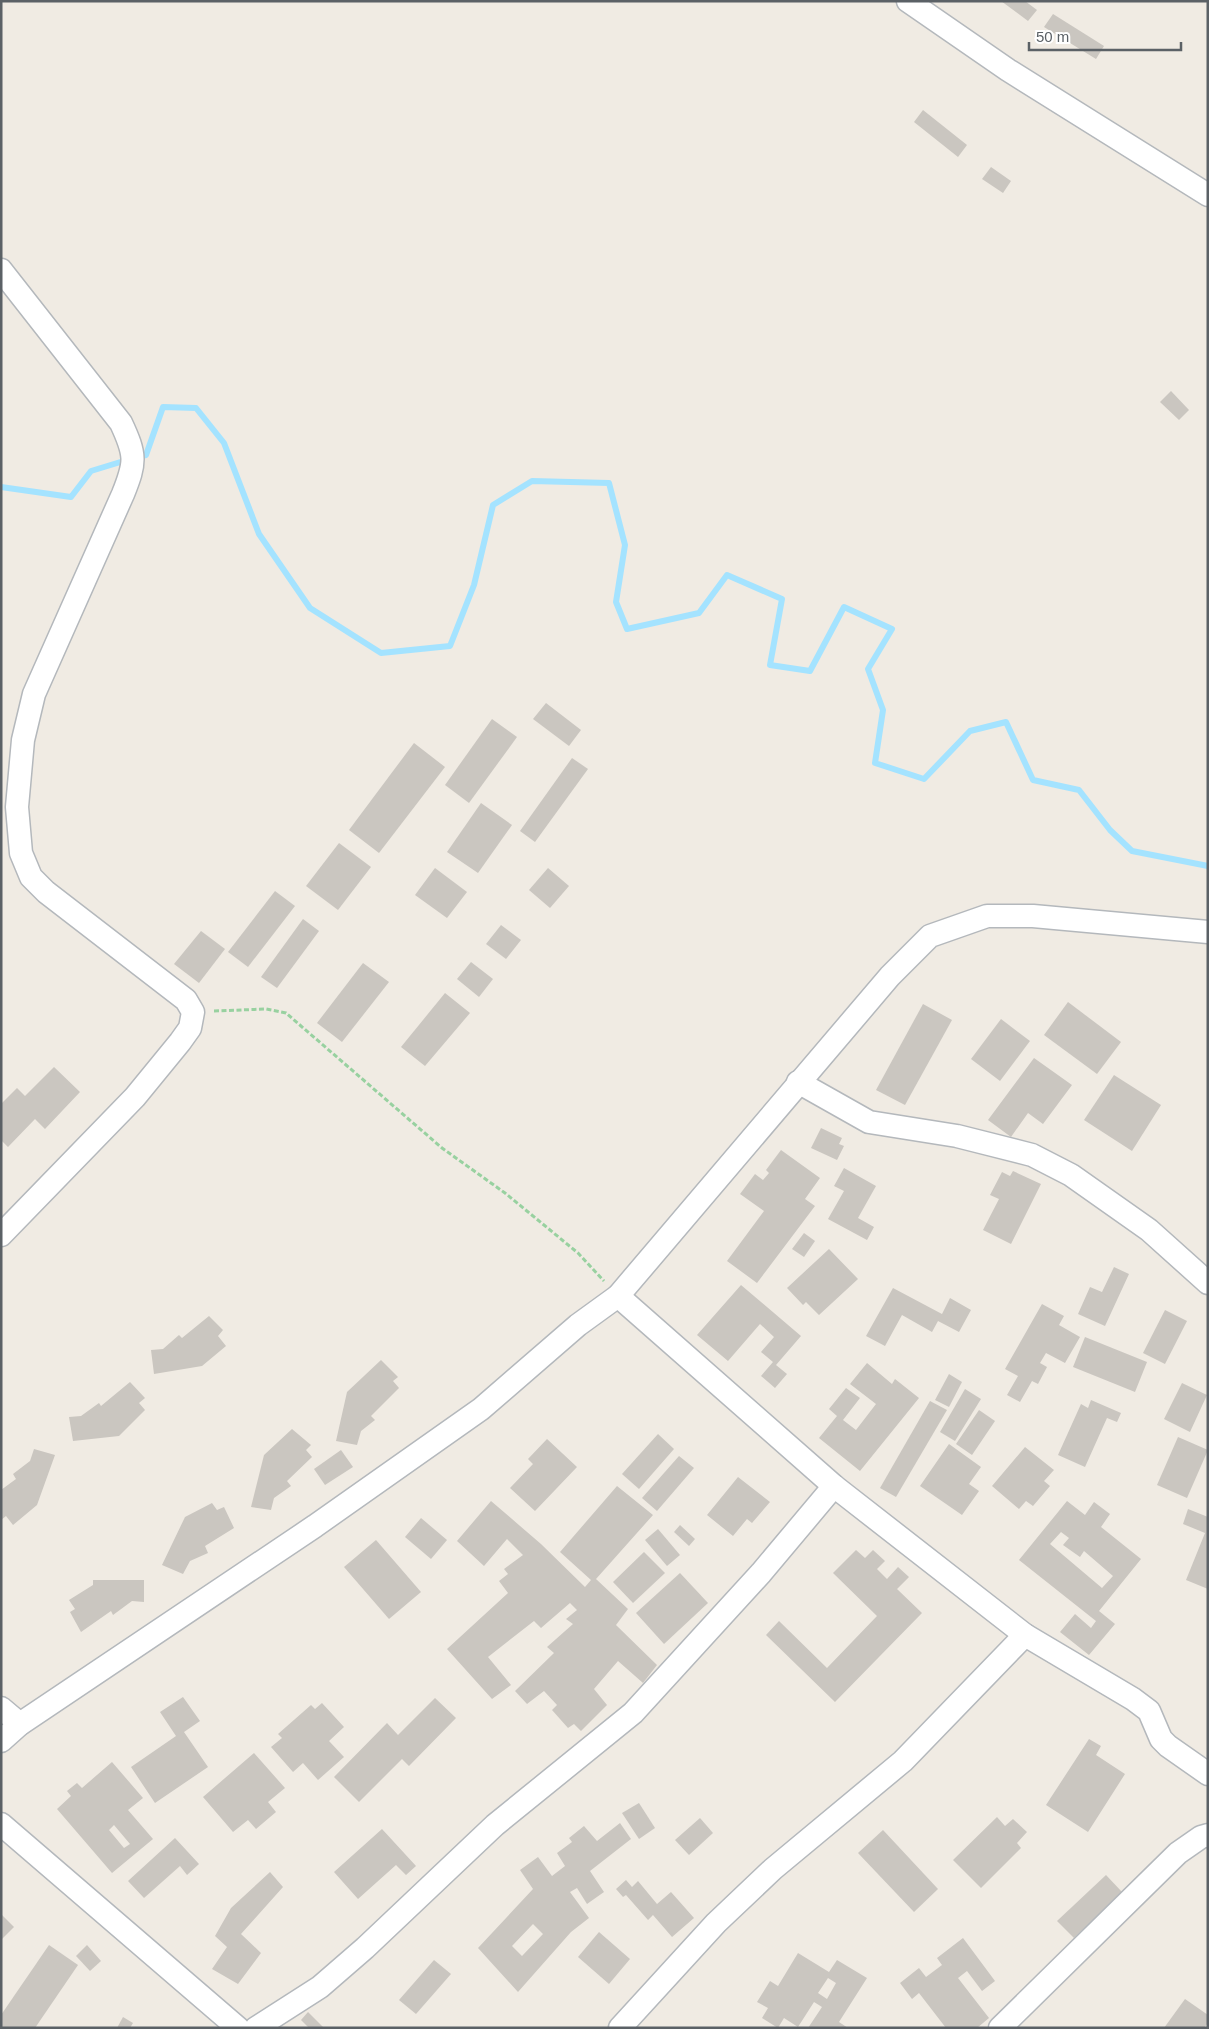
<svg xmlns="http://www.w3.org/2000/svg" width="1209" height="2029" font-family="Arial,sans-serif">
	<rect width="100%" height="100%" fill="#f0ebe3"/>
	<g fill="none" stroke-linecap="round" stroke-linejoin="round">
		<g stroke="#a4e3ff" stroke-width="6">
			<path d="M137,457L146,455L163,407L196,408L224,443L259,534L310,608L381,653L450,646L474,585L493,505L532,481L609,483L625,545L616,602L627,629L699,613L727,575L782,599L770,665L810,671L844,607L892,629L868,669L883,710L875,763L924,779L970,731L1006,722L1033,780L1079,790L1110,830L1132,851L1208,866"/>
			<path d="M1,487L71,497L91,471L127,460"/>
		</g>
	</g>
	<g fill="#cac6c0" fill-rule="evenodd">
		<path d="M1001,1H1025L1037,10L1028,21Z"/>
		<path d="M1053,14L1104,46L1096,59L1044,27Z"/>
		<path d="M923,110L967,145L958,157L914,122Z"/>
		<path d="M991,167L1011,181L1003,193L982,179Z"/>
		<path d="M1171,391L1189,410L1179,420L1160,402Z"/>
		<path d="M546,703L581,730L569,746L533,719Z"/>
		<path d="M492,719L517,737L469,803L445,785Z"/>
		<path d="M414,743L445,767L379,853L349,830Z"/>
		<path d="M572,758L588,769L535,842L520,831Z"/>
		<path d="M481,803L512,825L478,873L447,852Z"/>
		<path d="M339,843L371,867L338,910L306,886Z"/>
		<path d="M435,868L467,892L447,918L415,895Z"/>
		<path d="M548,868L569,886L550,908L529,890Z"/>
		<path d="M275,891L295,906L248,967L228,952Z"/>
		<path d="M303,919L319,931L277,988L261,977Z"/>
		<path d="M501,925L521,940L506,959L486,944Z"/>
		<path d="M201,931L225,949L199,983L174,964Z"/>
		<path d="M471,962L493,979L479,997L457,979Z"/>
		<path d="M363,963L389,982L342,1042L317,1023Z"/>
		<path d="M445,993L470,1013L425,1066L401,1047Z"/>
		<path d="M1068,1002L1121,1042L1097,1074L1044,1035Z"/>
		<path d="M923,1004L952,1020L905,1105L876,1090Z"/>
		<path d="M1001,1019L1030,1041L1000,1081L971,1059Z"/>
		<path d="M1034,1058L1072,1085L1043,1124L1028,1113L1011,1137L988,1120Z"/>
		<path d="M54,1067L80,1092L45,1129L35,1119L8,1147L1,1140V1104L17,1088L25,1096Z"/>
		<path d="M1114,1075L1161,1105L1132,1151L1084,1120Z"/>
		<path d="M821,1128L842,1138L839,1144L844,1146L837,1160L811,1148Z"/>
		<path d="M781,1150L820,1178L805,1199L815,1206L757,1283L727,1261L764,1211L740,1194L755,1174L763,1180L769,1173L766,1170Z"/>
		<path d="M844,1168L876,1186L858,1218L874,1227L867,1240L828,1219L844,1191L834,1186Z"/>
		<path d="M1013,1171L1041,1184L1011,1244L983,1230L999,1199L990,1195L1002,1172L1010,1176Z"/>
		<path d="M804,1233L815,1241L804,1257L792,1249Z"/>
		<path d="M829,1249L858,1279L819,1315L806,1302L803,1305L787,1288Z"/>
		<path d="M1114,1267L1129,1274L1105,1326L1078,1314L1090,1287L1102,1292Z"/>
		<path d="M741,1285L801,1336L776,1365L787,1374L775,1388L761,1376L773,1362L761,1352L774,1337L760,1324L728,1361L697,1335Z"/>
		<path d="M893,1288L942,1314L950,1298L971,1310L959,1332L938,1321L932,1332L902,1315L885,1346L866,1336Z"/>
		<path d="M1042,1304L1064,1316L1059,1325L1080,1337L1065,1363L1046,1353L1040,1363L1047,1367L1038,1384L1032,1381L1020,1402L1007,1395L1018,1376L1005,1369Z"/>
		<path d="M1165,1310L1187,1321L1165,1364L1143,1353Z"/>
		<path d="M209,1316L223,1330L218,1336L226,1346L202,1366L154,1374L151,1350L163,1349L179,1335L182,1338Z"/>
		<path d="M1085,1337L1147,1362L1135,1392L1073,1367Z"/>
		<path d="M381,1360L398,1377L393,1381L399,1388L371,1416L375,1420L361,1431L357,1445L336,1441L347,1392Z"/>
		<path d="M867,1363L892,1384L895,1379L919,1398L860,1471L819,1438L837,1416L829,1409L846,1388L860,1398L843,1420L856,1430L876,1404L850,1384Z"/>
		<path d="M949,1374L962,1382L949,1407L935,1400Z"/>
		<path d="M130,1382L145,1398L139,1403L145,1410L119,1436L73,1441L69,1417L81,1416L99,1403L101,1406Z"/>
		<path d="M1182,1383L1207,1395L1190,1432L1164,1419Z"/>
		<path d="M965,1389L981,1399L955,1441L940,1432Z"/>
		<path d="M1091,1400L1121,1413L1117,1422L1107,1418L1085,1467L1058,1455L1081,1404L1088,1408Z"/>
		<path d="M930,1401L947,1410L896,1497L880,1488Z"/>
		<path d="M979,1410L995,1421L972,1455L956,1444Z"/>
		<path d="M292,1429L311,1445L306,1450L312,1457L287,1481L291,1486L274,1498L271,1510L251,1507L264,1455Z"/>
		<path d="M658,1434L674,1449L639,1489L622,1474Z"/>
		<path d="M1178,1437L1208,1450L1187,1498L1157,1485Z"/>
		<path d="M547,1439L577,1467L535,1511L510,1488L533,1464L528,1459Z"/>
		<path d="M949,1444L981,1467L969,1484L979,1491L962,1515L920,1486Z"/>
		<path d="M1025,1447L1054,1470L1044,1481L1050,1486L1033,1506L1026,1501L1019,1509L992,1486Z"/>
		<path d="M34,1449L55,1455L37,1505L13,1525L6,1516L1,1520V1490L16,1479L13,1474L30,1461Z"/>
		<path d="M341,1450L353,1467L325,1485L314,1469Z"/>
		<path d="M679,1456L694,1468L657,1511L642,1498Z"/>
		<path d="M738,1477L770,1502L752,1523L747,1519L733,1536L707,1515Z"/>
		<path d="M617,1486L653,1515L596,1579L628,1609L616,1625L657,1665L643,1683L618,1661L594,1689L607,1705L581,1731L574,1724L568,1728L552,1710L557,1705L544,1691L527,1704L515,1691L554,1653L547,1647L573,1624L566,1619L577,1610L570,1603L541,1628L534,1621L488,1657L511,1685L492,1699L447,1649L508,1593L499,1581L508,1574L504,1569L523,1555L507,1539L484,1566L457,1541L491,1501L541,1544L585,1587L591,1580L560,1552Z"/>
		<path d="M1067,1501L1085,1515L1094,1502L1110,1514L1101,1527L1141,1559L1099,1611L1115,1624L1089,1655L1060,1632L1075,1614L1091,1628L1096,1621L1019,1560ZM1061,1532L1069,1538L1063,1545L1080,1557L1084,1551L1113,1576L1102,1588L1050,1544Z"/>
		<path d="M212,1503L217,1510L224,1507L234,1528L205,1546L208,1553L190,1561L183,1574L162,1565L185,1517Z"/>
		<path d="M1188,1509L1208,1517V1589L1186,1580L1205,1533L1183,1524Z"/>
		<path d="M421,1518L447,1540L431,1559L405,1537Z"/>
		<path d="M680,1525L695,1539L689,1546L674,1532Z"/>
		<path d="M658,1529L680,1555L667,1566L645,1540Z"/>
		<path d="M376,1540L421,1592L389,1619L344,1567Z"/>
		<path d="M856,1550L865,1558L873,1550L885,1561L877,1569L887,1579L898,1567L909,1577L897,1589L922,1613L835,1702L766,1635L779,1621L827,1668L877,1616L833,1573Z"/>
		<path d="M644,1552L665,1573L633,1603L613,1582Z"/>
		<path d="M680,1573L708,1603L664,1644L636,1613Z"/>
		<path d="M93,1580H144V1602L132,1601L113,1615L111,1611L81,1632L70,1612L75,1609L69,1600L93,1585Z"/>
		<path d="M183,1697L200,1721L184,1732L208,1767L155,1803L131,1767L176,1736L160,1712Z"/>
		<path d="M435,1698L456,1718L409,1766L402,1759L359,1802L334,1777L387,1723L398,1735Z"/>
		<path d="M322,1703L344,1727L329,1741L344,1757L318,1780L303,1763L293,1772L271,1747L282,1738L278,1734L311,1705L315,1709Z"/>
		<path d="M1089,1739L1101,1746L1096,1755L1125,1774L1088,1832L1046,1805Z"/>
		<path d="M254,1753L285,1788L268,1802L276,1812L256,1829L248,1820L233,1832L203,1797Z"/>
		<path d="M112,1762L143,1798L128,1810L153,1839L112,1873L57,1809L71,1796L67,1791L77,1783L82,1788ZM114,1825L130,1844L124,1848L109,1830Z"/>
		<path d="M639,1803L655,1828L639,1839L622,1813Z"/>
		<path d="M997,1817L1005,1826L1013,1819L1027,1832L1017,1843L1021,1848L981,1888L953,1860Z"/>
		<path d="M700,1818L713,1833L689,1855L675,1840Z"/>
		<path d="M620,1823L631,1839L590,1871L604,1892L587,1904L577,1888L570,1892L589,1918L571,1932L518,1992L478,1948L533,1889L520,1870L538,1857L552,1876L565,1866L557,1853L572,1842L569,1838L584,1826L597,1841ZM533,1924L543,1934L522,1956L512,1946Z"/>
		<path d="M382,1829L416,1866L406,1875L396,1865L358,1899L334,1872Z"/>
		<path d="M883,1830L938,1889L914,1912L858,1853Z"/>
		<path d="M175,1838L199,1864L187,1875L180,1866L144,1898L128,1881Z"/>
		<path d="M270,1872L283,1887L241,1934L261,1953L238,1984L212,1969L227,1947L215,1936L231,1908Z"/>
		<path d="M1106,1875L1122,1892L1074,1938L1057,1921Z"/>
		<path d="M626,1880L632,1887L638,1881L657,1904L671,1892L694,1918L672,1937L653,1915L648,1920L626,1895L623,1897L616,1889Z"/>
		<path d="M1,1914L14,1927L1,1940Z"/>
		<path d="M599,1932L630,1959L609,1984L578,1957Z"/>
		<path d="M963,1938L995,1981L982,1991L967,1971L958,1978L989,2018L977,2028H946L919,1993L912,1999L900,1983L919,1968L926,1977L942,1965L937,1958Z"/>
		<path d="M49,1945L78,1965L35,2028H1V2015Z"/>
		<path d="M87,1945L101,1961L90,1971L76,1956Z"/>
		<path d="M798,1953L829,1972L837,1960L867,1978L839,2022L848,2028H808L822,2007L814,2002L798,2027L784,2018L778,2028L762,2018L768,2008L757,2002L770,1981L778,1986ZM828,1978L836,1983L827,1999L818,1993Z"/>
		<path d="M434,1960L451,1974L416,2014L399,2000Z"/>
		<path d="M1185,1999L1208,2015V2023L1204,2028H1164Z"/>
		<path d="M308,2012L324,2028H309L301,2020Z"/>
		<path d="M123,2017L133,2023L130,2028H117Z"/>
	</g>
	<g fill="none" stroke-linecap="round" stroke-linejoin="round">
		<defs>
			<g id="minor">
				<path d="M908,1L1008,70L1208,195"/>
				<path d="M1,270L121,423C136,455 136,462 123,494L34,694L23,740L17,807L21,853L31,877L46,892L186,1000L193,1012L190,1028L180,1042L135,1097L1,1235"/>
				<path d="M798,1082L869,1122L957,1136L1032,1155L1071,1175L1149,1230L1208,1283"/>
				<path d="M618,1296L834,1486L1025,1635L1133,1699L1149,1711L1161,1739L1168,1746L1208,1774"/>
				<path d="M1,1708L20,1724"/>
				<path d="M1,1741L20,1724L315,1526L481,1409L578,1325L618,1296L890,976L930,936L987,916H1033L1208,932"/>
				<path d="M1,1824L238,2028"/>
				<path d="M256,2028L320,1987L365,1948L495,1825L633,1713L761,1573L834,1486"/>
				<path d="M620,2028L716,1923L773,1869L903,1761L1025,1635"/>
				<path d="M1000,2028L1178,1853L1201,1837L1208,1835"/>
			</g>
		</defs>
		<use href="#minor" stroke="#b4b8bc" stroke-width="25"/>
		<path stroke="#98d1a0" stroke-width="3" stroke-dasharray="5 2.5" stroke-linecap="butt" d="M214,1011L266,1009L286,1013L442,1148L505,1193L578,1253L604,1281"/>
		<use href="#minor" stroke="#fff" stroke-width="22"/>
	</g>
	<rect width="1209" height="2029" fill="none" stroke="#5b6166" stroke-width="5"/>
	<path d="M1029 42v8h152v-8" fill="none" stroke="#5b6166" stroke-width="2.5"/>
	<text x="1036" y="42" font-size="15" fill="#5b6166" stroke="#ffffff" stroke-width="4" paint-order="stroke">50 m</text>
</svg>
